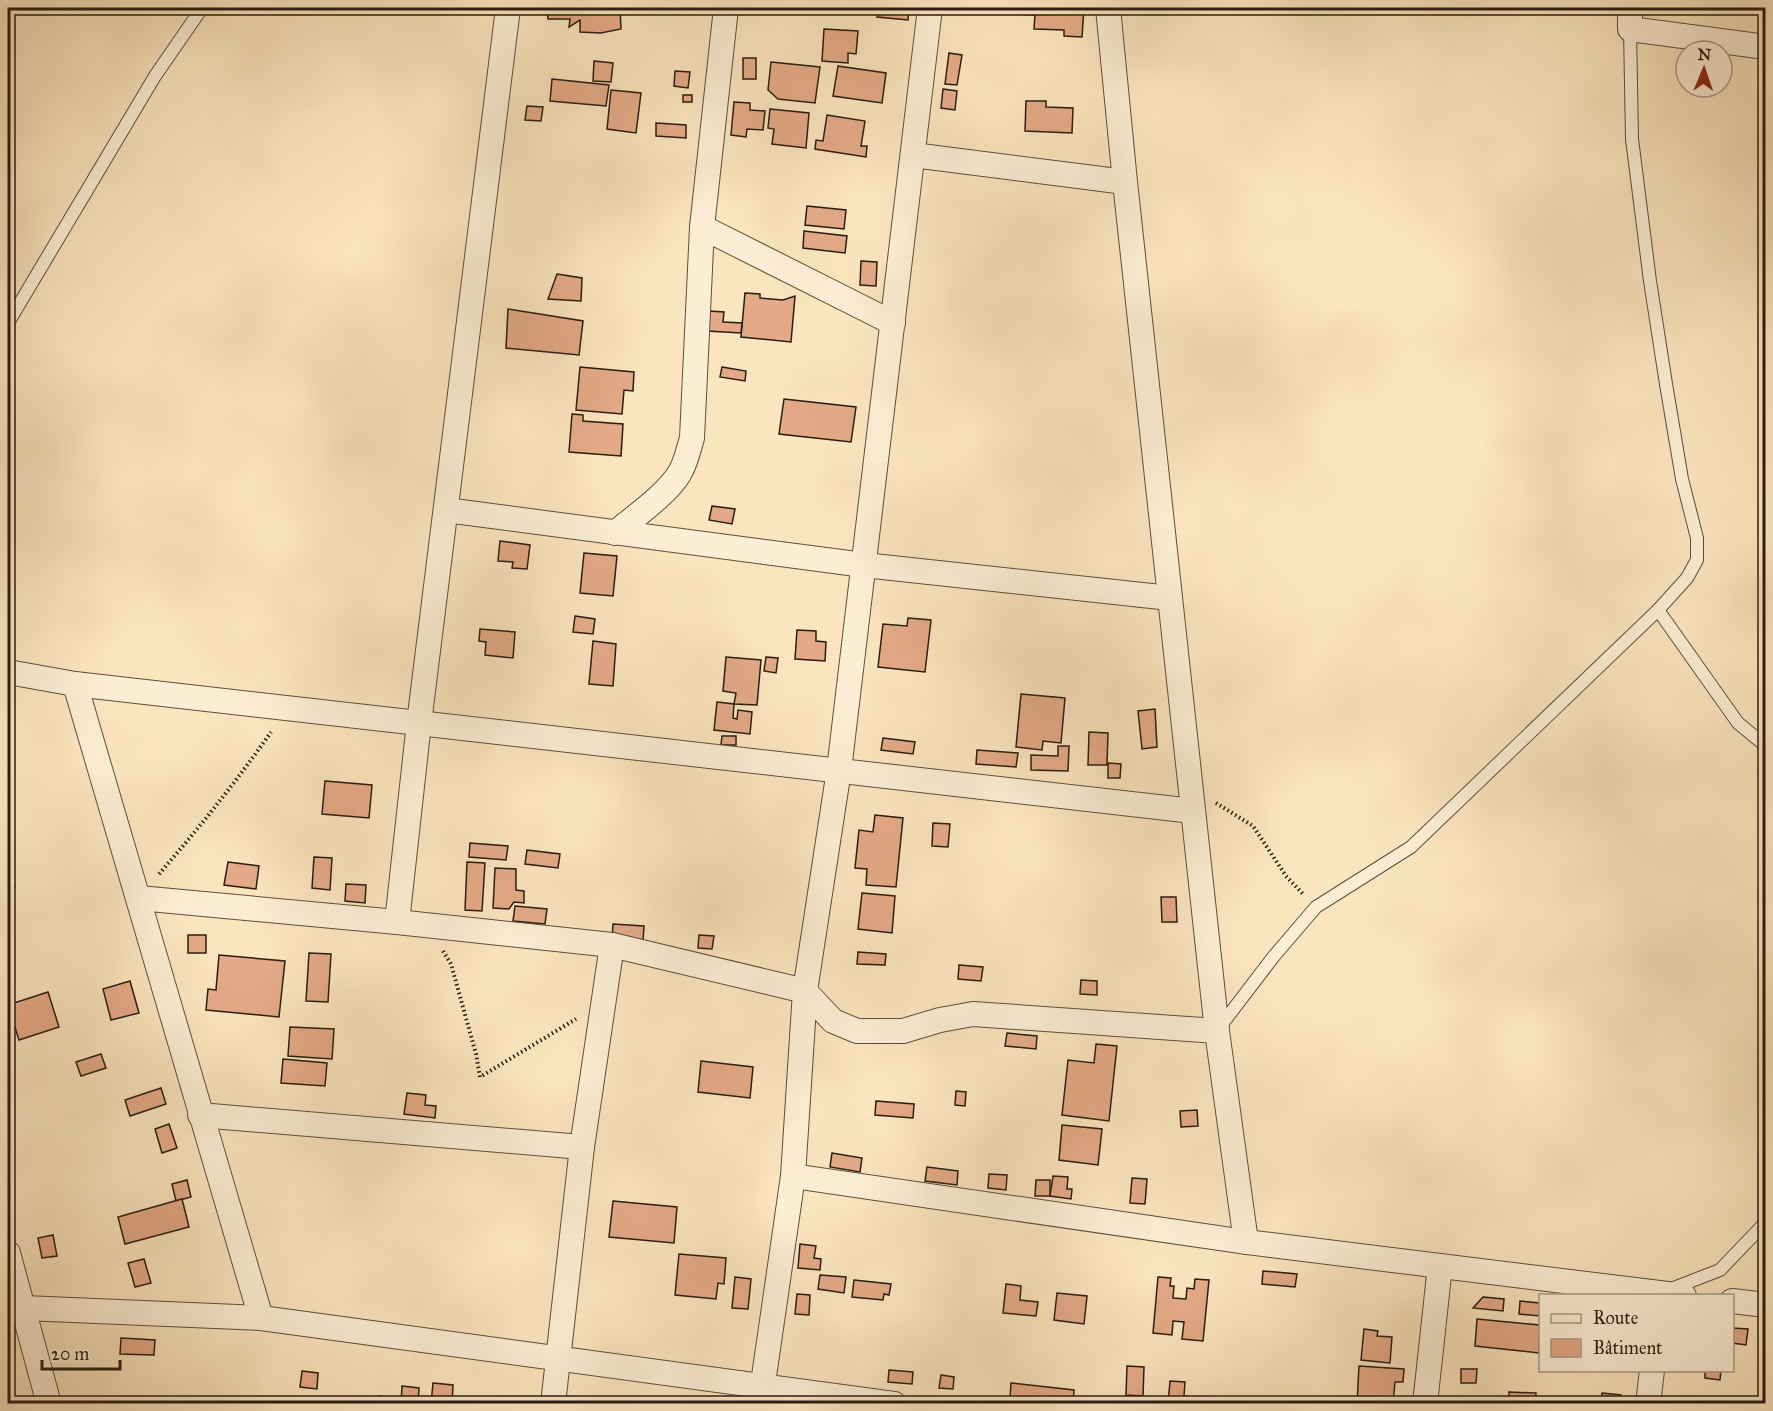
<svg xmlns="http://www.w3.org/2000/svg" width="1773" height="1411" font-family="'IM FELL Great Primer',serif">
	<rect width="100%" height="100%" fill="#fbe5bf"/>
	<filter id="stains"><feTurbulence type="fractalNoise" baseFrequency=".00333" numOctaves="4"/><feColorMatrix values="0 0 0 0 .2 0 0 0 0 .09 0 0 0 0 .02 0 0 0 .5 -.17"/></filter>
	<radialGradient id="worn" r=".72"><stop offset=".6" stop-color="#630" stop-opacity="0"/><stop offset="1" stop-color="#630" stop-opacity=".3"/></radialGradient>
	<g fill="#e4aa87" stroke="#291c11" stroke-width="1.5">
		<path d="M547,8H620L621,29L601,33L580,32V20L569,27L570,19H548Z"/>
		<path d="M878,8H909L908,20L877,17Z"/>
		<path d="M1014,8H1084L1082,37L1064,36V30L1034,29L1035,15L1013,14Z"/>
		<path d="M824,29L858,31L856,54L848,53V63L822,61Z"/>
		<path d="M949,53L962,55L957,85L945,84Z"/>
		<rect x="743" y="58" width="13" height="21"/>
		<path d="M594,61L613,63L611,82L593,81Z"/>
		<path d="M771,62L820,67L815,103L778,99L768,90Z"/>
		<path d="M838,66L886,73L882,103L833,96Z"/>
		<path d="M675,71L690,72L688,88L674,86Z"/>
		<path d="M552,79L609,85L606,106L550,101Z"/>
		<path d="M943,89L957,91L955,110L941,108Z"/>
		<path d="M611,90L641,93L636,133L607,129Z"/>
		<rect x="683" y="95" width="9" height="7"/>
		<path d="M1026,101H1046V107L1073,108L1072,133L1025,131Z"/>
		<path d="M734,102L750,103V110L765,111L763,130L747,129L746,137L731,135Z"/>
		<path d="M527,106L543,107L541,121L525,120Z"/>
		<path d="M770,109L809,113L806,148L772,144L774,129L768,128Z"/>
		<path d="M827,115L865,121L861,146H867L866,157L815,149L816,140L823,141Z"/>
		<path d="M656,123L686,125V138L656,136Z"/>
		<path d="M807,206L846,210L844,229L805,225Z"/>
		<path d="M804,231L847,236L845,253L803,248Z"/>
		<path d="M861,261L877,262L876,286L860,285Z"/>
		<path d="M557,274L582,278L581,301L548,299Z"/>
		<path d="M745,293L760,294V298L783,300L795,296L791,342L741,337Z"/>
		<path d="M508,309L583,321L579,355L506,348Z"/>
		<path d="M709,311L724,312L723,322L742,323L741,333L707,331Z"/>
		<path d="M580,367L634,372L633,391L624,390L622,414L576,410Z"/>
		<path d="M722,367L746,371L745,381L720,377Z"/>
		<path d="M784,399L856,407L851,442L779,434Z"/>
		<path d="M572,414L583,415V421L623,424L621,456L569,452Z"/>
		<path d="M712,506L735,509L732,524L709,520Z"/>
		<path d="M500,541L530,545L527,569L512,568L513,562L498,561Z"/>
		<path d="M584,553L617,556L613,596L580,593Z"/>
		<path d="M575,616L595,619L593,634L573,632Z"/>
		<path d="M908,618L931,620L925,672L878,667L883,624L907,626Z"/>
		<path d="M480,629L515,632L513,658L485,655L486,642L479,641Z"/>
		<path d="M797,630L816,631V641L826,642L825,661L795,659Z"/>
		<path d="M593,641L616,644L613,686L589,684Z"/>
		<path d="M726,657L761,660L757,705L734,704L736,693L723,691Z"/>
		<path d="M766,657L778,658L776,673L764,671Z"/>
		<path d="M1021,694L1065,698L1061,743L1043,741L1042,750L1016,747Z"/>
		<path d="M717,702L734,704L733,718L737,719L738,710L752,712L750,734L714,730Z"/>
		<path d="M1155,709L1157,747L1142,749L1138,711Z"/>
		<path d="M1089,732L1108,733L1107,765H1088Z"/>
		<path d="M722,736H736V745H721Z"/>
		<path d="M883,738L915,742L913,754L881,750Z"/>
		<path d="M1058,746H1069L1068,771L1031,770V755L1058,756Z"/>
		<path d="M977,750L1018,753L1016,767L976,764Z"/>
		<path d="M1108,763L1121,764L1120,778H1108Z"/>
		<path d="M325,781L372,785L369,818L322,814Z"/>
		<path d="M875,815L903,818L896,887L866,885L867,869L855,868L859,830L873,832Z"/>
		<path d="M933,823L950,824L948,847L932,846Z"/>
		<path d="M470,843L508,846L506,860L469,857Z"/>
		<path d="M527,850L560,854L558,868L525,864Z"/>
		<path d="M314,857L332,858L330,890L312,888Z"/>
		<path d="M8,861L15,886L8,888Z"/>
		<path d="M228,862L259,866L256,889L224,885Z"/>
		<path d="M467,862L485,863L482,911L465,910Z"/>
		<path d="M495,868L516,869V890L524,891V903L514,902L509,909L493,908Z"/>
		<path d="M346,884L366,885L365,903L345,901Z"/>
		<path d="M862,893L895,896L892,933L858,929Z"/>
		<path d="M1161,897H1176L1177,922H1162Z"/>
		<path d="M515,906L547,909L545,924L513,921Z"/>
		<path d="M613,924L644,926L643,941L612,940Z"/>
		<rect x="188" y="935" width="18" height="18"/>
		<path d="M699,935L714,936L712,949L698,948Z"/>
		<path d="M858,952L886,954L885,965L857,964Z"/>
		<path d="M309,953L331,954L328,1002L306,1001Z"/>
		<path d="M219,955L285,961L279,1017L206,1010L208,989L216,990Z"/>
		<path d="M959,965L983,967L981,981L958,979Z"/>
		<path d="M1081,980L1097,981V995L1080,994Z"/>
		<path d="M130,981L139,1013L111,1020L103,989Z"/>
		<path d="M48,992L59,1027L19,1040L8,1005Z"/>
		<path d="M290,1027L334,1029L332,1059L288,1056Z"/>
		<path d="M1007,1033L1037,1036L1036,1049L1005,1046Z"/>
		<path d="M1096,1044L1117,1046L1109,1121L1062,1115L1068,1060L1094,1063Z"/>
		<path d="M101,1054L106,1068L81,1076L76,1062Z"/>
		<path d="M283,1059L327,1063L325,1086L281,1083Z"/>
		<path d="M701,1061L753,1067L750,1098L698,1092Z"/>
		<path d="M161,1088L166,1104L130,1116L125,1100Z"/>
		<path d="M956,1091L966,1092L965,1106L955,1105Z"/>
		<path d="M407,1093L426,1095L425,1105L436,1106L435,1118L404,1114Z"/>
		<path d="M876,1101L914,1104L913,1118L875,1115Z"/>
		<path d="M1197,1110L1198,1126L1181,1127L1180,1111Z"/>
		<path d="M169,1124L177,1148L162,1153L155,1129Z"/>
		<path d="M1062,1125L1102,1129L1098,1165L1059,1160Z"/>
		<path d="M832,1153L862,1158L860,1172L830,1167Z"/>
		<path d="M927,1167L958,1171L957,1185L925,1181Z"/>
		<path d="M989,1174L1007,1175L1006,1190L988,1188Z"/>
		<path d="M1053,1176L1068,1177L1067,1189H1072L1071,1199L1050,1196Z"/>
		<path d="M1132,1178L1147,1179L1145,1204L1130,1203Z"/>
		<path d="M187,1180L191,1197L176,1201L172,1184Z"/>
		<path d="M1036,1180H1050V1196H1035Z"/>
		<path d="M182,1199L189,1227L125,1244L118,1217Z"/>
		<path d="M613,1201L677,1207L674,1243L609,1237Z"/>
		<path d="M53,1235L57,1256L42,1258L38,1238Z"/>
		<path d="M800,1244L816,1246L814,1258L821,1259L820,1270L798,1268Z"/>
		<path d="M679,1254L726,1258L724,1284L718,1283L716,1299L675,1295Z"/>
		<path d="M144,1259L151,1283L135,1287L128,1263Z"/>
		<path d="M1263,1271L1297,1274L1295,1287L1262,1284Z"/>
		<path d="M820,1275L846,1277L844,1293L818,1289Z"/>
		<path d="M735,1277L751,1279L748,1309L732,1308Z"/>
		<path d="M1158,1277L1171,1278L1170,1286H1174L1173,1298L1186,1299L1187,1288L1194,1289L1195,1279L1209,1280L1203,1341L1182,1339L1184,1322L1173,1321L1172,1335L1153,1333Z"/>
		<path d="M854,1280L891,1284L889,1295L884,1294L883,1300L852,1297Z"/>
		<path d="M1006,1284L1021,1286L1020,1300L1038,1302L1036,1316L1003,1313Z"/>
		<path d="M1057,1293L1087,1296L1084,1324L1054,1320Z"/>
		<path d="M797,1294L810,1295L809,1315L795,1314Z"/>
		<path d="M1483,1297L1504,1299L1503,1311L1473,1308Z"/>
		<path d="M1520,1301L1540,1303V1316L1519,1314Z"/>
		<path d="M1477,1319L1540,1325L1539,1353L1475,1346Z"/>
		<path d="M1732,1328L1748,1329L1746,1345L1732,1343Z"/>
		<path d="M1364,1329L1378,1331L1377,1336L1392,1337L1390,1363L1361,1360Z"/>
		<path d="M121,1338L155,1340L154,1355L120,1354Z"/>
		<path d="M1127,1366L1144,1367L1143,1396L1126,1395Z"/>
		<path d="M1359,1366L1404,1369L1403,1382H1395L1393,1404H1357Z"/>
		<path d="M1461,1369H1477L1476,1383H1461Z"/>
		<path d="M889,1370L913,1372L912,1384L888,1382Z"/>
		<path d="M1705,1370H1721L1720,1380L1705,1378Z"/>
		<path d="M302,1371L318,1373L317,1389L300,1387Z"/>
		<path d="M941,1375L954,1377L953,1389L939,1388Z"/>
		<path d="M1170,1381L1185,1382L1184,1396L1201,1398V1404H1168Z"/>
		<path d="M433,1383L453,1385L452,1404H431Z"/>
		<path d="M1011,1383L1074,1390L1073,1404L1010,1398Z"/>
		<path d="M402,1386L419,1388L418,1404L401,1403Z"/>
		<path d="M1509,1392L1536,1393L1535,1404H1509Z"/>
		<path d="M1602,1393L1621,1395L1620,1404H1601Z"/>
		<path d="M379,1396L394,1398L393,1404H378Z"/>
	</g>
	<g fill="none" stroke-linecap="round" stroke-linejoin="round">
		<defs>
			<g id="service">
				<path d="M8,323L155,76L202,8"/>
				<path d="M1658,610L1738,723L1766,746"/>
				<path d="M1219,1028L1274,956L1316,907L1411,847L1658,610L1687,578L1697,560V538L1682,479L1666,384L1650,281L1632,139L1630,29"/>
				<path d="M1671,1289L1720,1270L1766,1222"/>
			</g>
			<g id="minor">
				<path d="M1108,8L1125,182L1217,1031L1246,1242"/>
				<path d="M1630,8V29L1766,47"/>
				<path d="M913,155L1125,182"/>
				<path d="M702,227L893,323"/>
				<path d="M446,510L864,565L1170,598"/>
				<path d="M615,533C634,517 667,494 679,474C686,463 688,451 692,438L702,227L726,8"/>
				<path d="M8,672L75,684L1193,811"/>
				<path d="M75,684C138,895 198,1107 261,1318"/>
				<path d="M139,898L397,922L612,945L805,991L833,1021L857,1031H903L940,1020L973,1014L1217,1031"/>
				<path d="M397,922L419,723L508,8"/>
				<path d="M200,1115L582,1147"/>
				<path d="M793,1176L1246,1242L1684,1296"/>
				<path d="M8,1253L49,1404"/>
				<path d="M1732,1301L1766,1305"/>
				<path d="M24,1308L261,1318L894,1404"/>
				<path d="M553,1404L582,1147L612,945"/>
				<path d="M760,1404L793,1176L805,991L839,770L930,8"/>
				<path d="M1425,1404L1440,1266"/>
				<path d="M1648,1404L1652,1370"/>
			</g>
		</defs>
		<use href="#service" stroke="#5e4e3c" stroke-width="14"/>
		<use href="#minor" stroke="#5e4e3c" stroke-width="26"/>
		<g stroke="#291c11" stroke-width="4" stroke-dasharray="1.5 3" stroke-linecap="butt">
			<path d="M1216,803L1253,826L1286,876L1303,894"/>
			<path d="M159,874C199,828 236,782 271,732"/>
			<path d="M443,951L451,964L476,1054L480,1077L576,1019"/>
		</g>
		<use href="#service" stroke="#fceed5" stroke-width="12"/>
		<use href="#minor" stroke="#fceed5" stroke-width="24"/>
	</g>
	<rect width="1773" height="1411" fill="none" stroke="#fbe5bf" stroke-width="30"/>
	<rect x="9" y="9" width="1755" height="1393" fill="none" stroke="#291c11" stroke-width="3"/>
	<rect x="15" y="15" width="1743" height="1381" fill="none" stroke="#291c11" stroke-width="1.5"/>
	<rect x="1539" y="1294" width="195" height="78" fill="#fceed5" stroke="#a89a87" stroke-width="1.5"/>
	<rect x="1551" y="1314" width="30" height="9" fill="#fceed5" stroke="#a89a87" stroke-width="1.5"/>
	<text x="1593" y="1324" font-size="18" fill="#291c11">Route</text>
	<rect x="1551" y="1339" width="30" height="18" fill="#e4aa87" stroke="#a89a87" stroke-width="1.5"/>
	<text x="1593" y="1354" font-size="18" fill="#291c11">Bâtiment</text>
	<g transform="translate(1704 69) rotate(2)"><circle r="28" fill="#fceed5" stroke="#a89a87" stroke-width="1.5"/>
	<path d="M0-4.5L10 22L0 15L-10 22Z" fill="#8f2418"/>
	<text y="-9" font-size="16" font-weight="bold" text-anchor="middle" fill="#291c11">N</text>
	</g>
	<path d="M42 1360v9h78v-9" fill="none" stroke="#291c11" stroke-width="3"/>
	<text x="51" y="1360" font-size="18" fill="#291c11" stroke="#fceed5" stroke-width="4.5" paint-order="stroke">20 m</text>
	<rect width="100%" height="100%" filter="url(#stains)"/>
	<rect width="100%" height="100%" fill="url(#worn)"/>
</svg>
